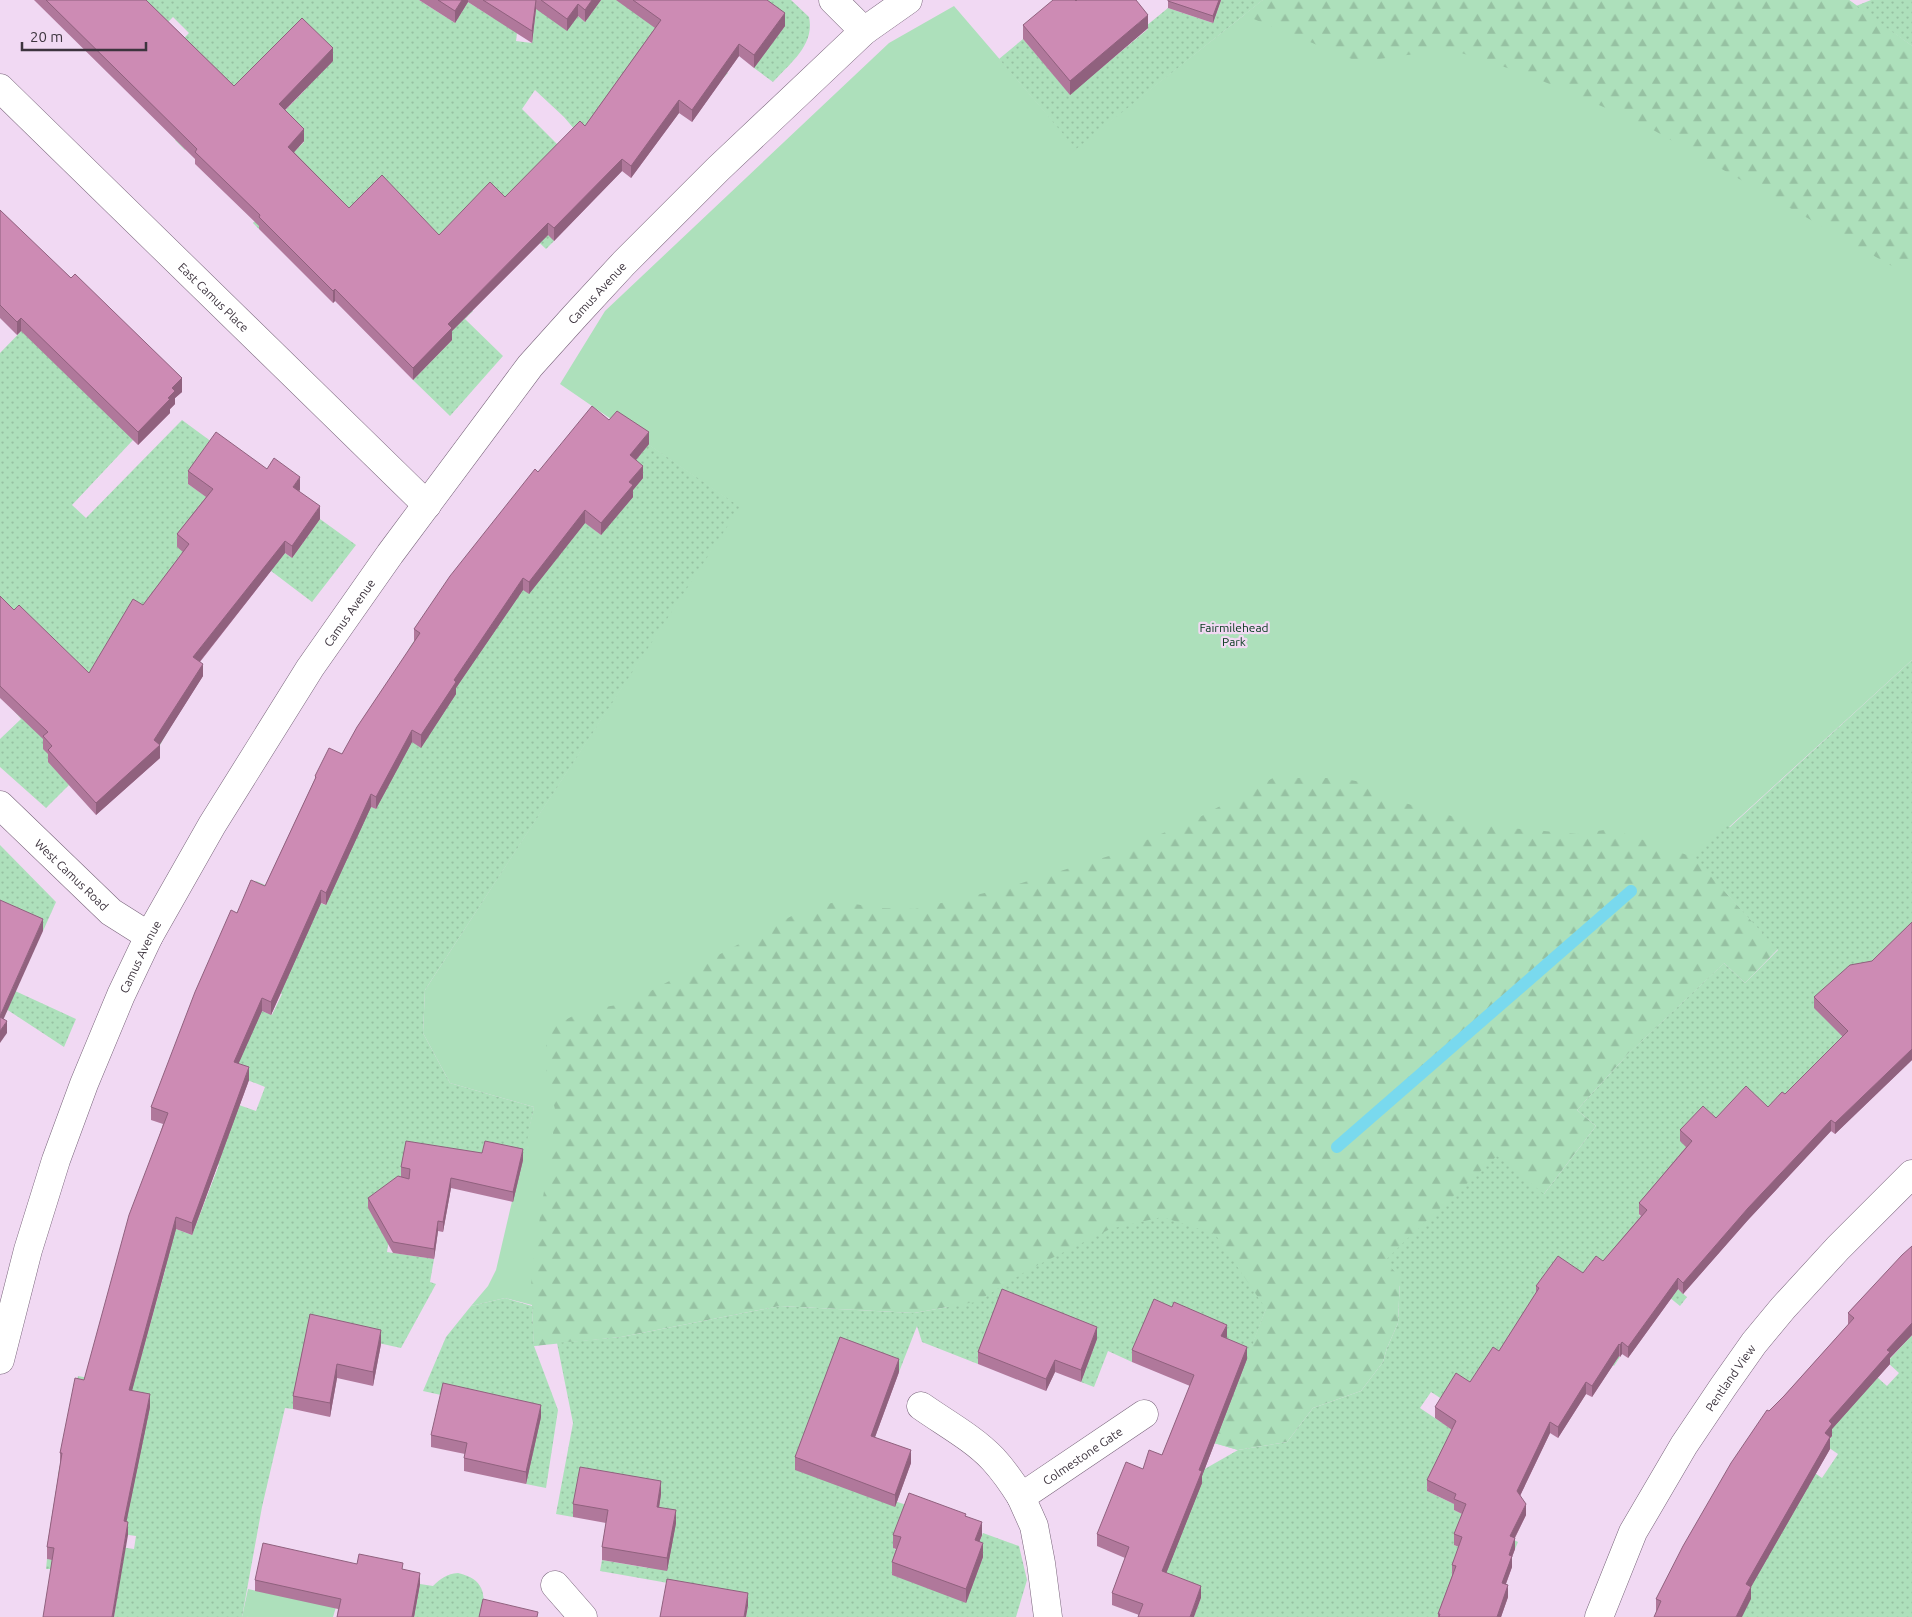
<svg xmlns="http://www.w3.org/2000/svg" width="1912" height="1617" font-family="Ubuntu,sans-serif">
	<defs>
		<pattern id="forest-firs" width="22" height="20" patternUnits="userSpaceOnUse" patternTransform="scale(1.25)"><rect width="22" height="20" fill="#ade0bb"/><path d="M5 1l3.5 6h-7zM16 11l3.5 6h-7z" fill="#96c1a2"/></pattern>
		<pattern id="garden-dots" width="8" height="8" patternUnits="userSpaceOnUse" patternTransform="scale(1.25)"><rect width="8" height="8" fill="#ade0bb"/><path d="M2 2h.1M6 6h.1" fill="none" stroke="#96c1a2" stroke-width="1.8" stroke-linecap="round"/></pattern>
	</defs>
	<rect width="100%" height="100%" fill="#f1d9f3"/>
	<g fill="#ade0bb">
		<path d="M1263,0H1849L1912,46V660L1729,827L1724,963L1628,1054L1238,1450L1214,1443L1266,1309L780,1306L534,1346L532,1305L505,1298L471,1306L488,1286L496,1270L534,1107L450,1083L423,1033L425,990L739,507L560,384L605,311L889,43L954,6L1076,148Z"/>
		<path d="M248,1589L336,1607L333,1617H242Z"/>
	</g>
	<g fill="url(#forest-firs)">
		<path d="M1263,0H1849L1912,46V275L1890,265L1641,123L1526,74L1449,49L1359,62L1244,15Z"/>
		<path d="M1273,778H1339L1367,783L1390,799L1488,826L1577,834L1611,829L1693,857L1778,949L1745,983L1724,963L1628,1054L1577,1110L1596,1126L1544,1194L1385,1261L1400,1277L1398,1323L1387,1348L1383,1362L1361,1391L1313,1408L1287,1442L1238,1450L1214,1443L1266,1309L1028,1270L976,1302L914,1313L780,1306L621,1337L534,1346L531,1275L556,1114L546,1069V1037L556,1025L582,1011L628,1003L801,911L839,901L877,908L915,909L1002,889L1109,856L1194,820Z"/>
	</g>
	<g fill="url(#garden-dots)">
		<path d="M134,0H419L455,23L468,2L493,18L521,0L516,41L532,43L537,0L578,16L585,22L601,0H648L704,56L728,73L722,79L685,52L593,151L564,117L535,90L522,109L569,156L554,241L546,249L489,195L425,264L473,311L465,319L503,356L450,416L413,380L452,340L360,209L259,229L253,223L279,197L288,158L304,142L279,117L305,90L274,58L185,150L175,140L225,90L178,44L189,33L173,17L162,28Z"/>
		<path d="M751,0H791L809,17C815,45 790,63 773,82L754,68Z"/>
		<path d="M1221,0H1263L1076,149L999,59L1023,39L1070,94L1148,29L1146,26L1168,8L1213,23Z"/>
		<path d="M1871,0H1912V46L1856,6Z"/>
		<path d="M69,282L133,440L72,505L86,518L182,420L216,445L188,484L292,558L320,519L356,545L312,602L201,518L194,560L108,693L168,731L155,754L52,759L69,785L46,808L0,767V739L21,719L15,712L0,637V353Z"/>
		<path d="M648,444L740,507L425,990L423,1033L450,1083L534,1107L523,1160L485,1152L409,1189L391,1225L387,1252L434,1259L430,1282L436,1284L401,1348L310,1328L293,1409L285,1408L262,1507L242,1617H114L117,1599L52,1569H46L47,1559L115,1571L120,1547L134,1549L136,1536L122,1534L61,1474H58L60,1465L134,1481L75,1391L78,1376L133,1386L166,1267L134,1213L192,1235L219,1165L203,1158L239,1105L256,1111L265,1087L215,1067L262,1011L272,1015L282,994L213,964L256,881L270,887L273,881L325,905L369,806L376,809L414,654L408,650L414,641L464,676L567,508L601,535L630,467Z"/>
		<path d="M1912,660V934L1848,1043L1707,1166L1639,1215L1647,1221L1626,1246L1687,1297L1680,1306L1637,1271L1536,1298L1620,1357L1614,1366L1608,1362L1476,1385L1445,1401L1431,1392L1420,1408L1457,1433L1427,1491L1456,1505L1454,1510L1518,1542L1515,1549L1460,1529L1454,1545L1462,1548L1456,1577L1441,1617H1194L1201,1598L1128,1563L1149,1462L1203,1470L1238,1450L1287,1442L1313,1408L1361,1391L1383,1362L1387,1348L1398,1323L1400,1277L1385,1261L1408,1238L1497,1156L1544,1194L1596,1126L1577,1110L1628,1054L1724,963L1745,983L1778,950L1693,857L1726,825L1730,827Z"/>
		<path d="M0,845L56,902L43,931L0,912Z"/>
		<path d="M0,984L76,1019L64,1047L0,1005Z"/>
		<path d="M1162,1217L1215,1234L1266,1309L1247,1359L1221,1349L1132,1362L1108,1351L1094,1387L1081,1382L1097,1339L978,1364L922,1342L917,1326L899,1372L841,1350L886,1498L909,1506L894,1549L901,1551L966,1602L983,1557L975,1553L983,1533L1019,1546L1027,1580L1016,1617H746L748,1606L668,1583L600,1571L602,1560L648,1568L578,1479L573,1517L556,1514L573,1423L557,1343L621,1337L780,1306L914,1313L976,1302L1028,1270L1110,1229Z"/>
		<path d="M505,1298L532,1306L534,1346L558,1410L546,1488L526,1484L540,1417L423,1391L446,1337L471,1306Z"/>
		<path d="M1912,1335V1617H1742L1684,1555L1809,1469L1822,1478L1838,1454L1825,1445L1832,1436L1808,1417L1878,1378L1887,1386L1899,1373L1887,1362Z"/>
		<path d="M458,1573C484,1579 486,1593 482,1617H414L420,1584L433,1586C441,1578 447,1574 458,1573Z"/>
	</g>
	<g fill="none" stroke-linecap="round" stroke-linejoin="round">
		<path stroke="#79d9ee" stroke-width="12" d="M1337,1147L1631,891"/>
		<defs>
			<g id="minor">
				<path d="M833,0L864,31"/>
				<path id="s1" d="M0,88L427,505"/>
				<path id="s2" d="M0,805L111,912L149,936"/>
				<path id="s3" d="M0,1360L28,1250L56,1160L84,1084L121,995L149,936L212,825L310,668L390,554L530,366L575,316L624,263L718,169L864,31L908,0"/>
				<path d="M921,1406C945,1423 973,1438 993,1459C1004,1471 1013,1484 1021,1497"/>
				<path d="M555,1585L583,1617"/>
				<path id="s4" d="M1048,1617L1041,1563L1034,1526L1021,1497L1144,1414"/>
				<path id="s5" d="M1599,1617L1633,1532L1684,1445L1723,1387L1754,1343L1783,1308L1838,1248L1912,1174"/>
			</g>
		</defs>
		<use href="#minor" stroke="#78647a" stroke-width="29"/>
		<use href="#minor" stroke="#fff" stroke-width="28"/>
	</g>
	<g fill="#b0789b">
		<path d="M34,0H146L234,86L333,61L285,110L304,141L294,152L349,208L439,235L505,197L585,126L655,28L616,0H767L785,26L754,68L739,56L692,122L679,113L631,178L622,171L554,241L548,235L452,331V340L413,380L335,301L333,303L259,229V226L195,164V159Z"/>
		<path d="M419,0H601L585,22L578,16L567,31L536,9L532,43L468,2L455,23Z"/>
		<path d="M1168,0H1221L1213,23L1168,8Z"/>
		<path d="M1076,1L1148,28L1070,95L1023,39V25Z"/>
		<path d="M0,210L182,392L175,398V404L170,409V413L138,445L21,331L17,335L0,318Z"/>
		<path d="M609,420L649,444L636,460L643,478L633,490V497L601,535L585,523L529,594L523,590L456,688V694L421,748L412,742L376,809L371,807L326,905L321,903L271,1015L262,1011L238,1064L249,1080L192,1235L176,1229L132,1390L150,1407L126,1522L128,1535L52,1560L47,1559V1547L60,1465V1453L84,1380L163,1124L151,1120V1107L237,913L265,886L315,779V776L342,754L415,642L414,641V629L538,472Z"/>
		<path d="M267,469L300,490L298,491L320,519L292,558L285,553L200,662L203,676L159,745L160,758L96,815L48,762V754L43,749V739L0,698V596L14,610L89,673L143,605L183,552L177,547V534L206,497L188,484V471Z"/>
		<path d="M1912,922V1060L1835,1134L1831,1131L1748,1220L1683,1294L1678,1289L1628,1358L1622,1354L1620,1357L1619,1356L1592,1397L1586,1394L1558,1438L1550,1433L1520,1496L1526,1515L1515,1538V1549L1512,1557V1567L1506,1584L1508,1597L1501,1617H1438V1614L1452,1576V1565L1459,1547L1454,1545V1534L1462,1514L1454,1510V1504L1427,1491V1480L1452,1430L1435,1418V1407L1470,1382L1499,1351L1536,1293V1286L1583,1273L1603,1261L1641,1216L1639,1214V1203L1686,1147L1680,1141V1130L1716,1118L1768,1107L1785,1094L1843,1037L1814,1008V997L1872,961Z"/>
		<path d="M523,1160L513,1202L451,1188L443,1232L438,1231L434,1259L393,1253L368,1208V1198L401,1177V1167Z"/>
		<path d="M1912,1246V1335L1890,1358V1364L1832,1429V1436L1830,1438V1449L1751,1587V1599L1656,1611V1599L1769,1411L1784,1396L1848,1325V1313Z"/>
		<path d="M1172,1307L1227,1337L1226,1338L1247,1359L1202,1476V1483L1166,1573L1201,1598L1139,1615L1112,1605V1593L1125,1558L1097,1546V1534L1143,1469L1162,1455L1190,1386L1132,1362V1350Z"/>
		<path d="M310,1314L381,1344L373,1386L337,1378L330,1417L293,1409V1396Z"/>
		<path d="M1097,1339L1081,1382L1055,1372L1046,1391L978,1364V1352Z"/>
		<path d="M899,1372L875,1437L911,1463L895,1507L795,1470V1457Z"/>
		<path d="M541,1417L526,1484L464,1471V1458L465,1454L431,1447V1435Z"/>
		<path d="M661,1494L659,1508L676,1523L667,1571L602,1560V1547L606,1523L573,1517V1504Z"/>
		<path d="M966,1516L982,1535L979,1542L983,1557L966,1603L892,1575V1562L896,1549L893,1548V1535Z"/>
		<path d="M357,1564L403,1570L420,1584L414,1617H337L338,1609L255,1591V1580Z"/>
	</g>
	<g fill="#90617e">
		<path d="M462,0H468V2L455,23V11Z"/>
		<path d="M536,0V9L532,43V31Z"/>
		<path d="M592,0H601L585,22V10Z"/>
		<path d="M1219,0H1221L1213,23V16Z"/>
		<path d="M578,4V16L567,31V19Z"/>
		<path d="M785,13V26L754,68V55Z"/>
		<path d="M1148,15V28L1070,95V81Z"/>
		<path d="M739,44V56L692,122V110Z"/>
		<path d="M333,48V61L279,116V104Z"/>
		<path d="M679,100V113L631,178V166Z"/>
		<path d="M304,129V141L288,159V147Z"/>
		<path d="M622,159V171L554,241V228Z"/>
		<path d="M548,223V235L452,331V340L413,380V368L448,324Z"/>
		<path d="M335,289V301L333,303V291Z"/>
		<path d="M21,318V331L17,335V322Z"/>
		<path d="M182,378V392L175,398V404L170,409V413L138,445V432L168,398L172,388Z"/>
		<path d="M649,432V444L630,467V455Z"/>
		<path d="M643,466V478L633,490V497L601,535V523L629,482Z"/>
		<path d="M300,477V490L293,500V487Z"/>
		<path d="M320,506V519L292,558V546Z"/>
		<path d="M585,510V523L529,594V582Z"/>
		<path d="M285,541V553L193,670V657Z"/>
		<path d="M523,578V590L456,688V694L421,748V735L454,680Z"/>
		<path d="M203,664V676L159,746L160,745V758L96,815V803L154,740Z"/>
		<path d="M412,730V742L376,809V797Z"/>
		<path d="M371,794V807L326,905V893Z"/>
		<path d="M321,890V903L271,1015V1002Z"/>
		<path d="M43,919V931L0,1027V1016Z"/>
		<path d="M262,998V1011L234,1074V1062Z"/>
		<path d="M7,1021V1033L0,1043V1031Z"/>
		<path d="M1912,1049V1060L1835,1134V1123Z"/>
		<path d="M249,1067V1080L192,1235V1223Z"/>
		<path d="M1831,1120V1131L1748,1220L1683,1294V1283L1748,1208Z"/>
		<path d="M523,1149V1160L513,1202V1192Z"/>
		<path d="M451,1178V1188L443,1232V1222Z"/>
		<path d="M176,1217V1229L129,1402V1390Z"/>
		<path d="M438,1221V1231L434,1259V1249Z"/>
		<path d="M1678,1278V1289L1628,1358V1347Z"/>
		<path d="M1912,1323V1335L1890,1358V1364L1832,1429V1436L1830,1438V1449L1751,1587V1599L1742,1617H1736L1746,1584L1825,1433L1829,1421L1887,1350Z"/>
		<path d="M1227,1325V1337L1221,1349V1336Z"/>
		<path d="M1097,1327V1339L1081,1382V1370Z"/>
		<path d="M381,1330V1344L373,1386V1372Z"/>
		<path d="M1622,1342V1354L1620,1357V1345Z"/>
		<path d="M1619,1344V1356L1592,1397V1386Z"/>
		<path d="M1247,1347V1359L1202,1476V1483L1162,1584V1571L1199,1470Z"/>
		<path d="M899,1359V1372L871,1448V1436Z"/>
		<path d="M1055,1360V1372L1046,1391V1379Z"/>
		<path d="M337,1364V1378L330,1417V1403Z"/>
		<path d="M1586,1382V1394L1558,1438V1427Z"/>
		<path d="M150,1394V1407L124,1534V1521Z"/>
		<path d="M541,1405V1417L526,1484V1472Z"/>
		<path d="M1550,1422V1433L1517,1502V1491Z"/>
		<path d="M911,1450V1463L895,1507V1495Z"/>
		<path d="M661,1481V1494L657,1520V1507Z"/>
		<path d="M1526,1504V1515L1510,1547V1536Z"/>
		<path d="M676,1510V1523L667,1571V1558Z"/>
		<path d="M128,1522V1535L114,1617H112Z"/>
		<path d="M982,1522V1535L975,1553V1540Z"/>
		<path d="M1515,1538V1549L1512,1557V1567L1502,1594V1583L1509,1555Z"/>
		<path d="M983,1543V1557L966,1603V1589Z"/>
		<path d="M420,1573V1584L414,1617H412Z"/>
		<path d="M1508,1585V1597L1501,1617H1497Z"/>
		<path d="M1201,1586V1598L1194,1617H1190Z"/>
		<path d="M748,1593V1606L746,1617H744Z"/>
	</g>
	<g fill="#cd8bb4" stroke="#90617e">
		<path d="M46,0H146L234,86L302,18L333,48L279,104L304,129L288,147L349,208L382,175L439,235L490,182L505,197L580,121L585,126L661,20L633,0H767L785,13L754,55L739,44L692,110L679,100L631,166L622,159L554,228L548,223L448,324L452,328L413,368L335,289L333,291L259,217L260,215L195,152L197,149Z"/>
		<path d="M438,0H462L455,11Z"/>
		<path d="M483,0H536L532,31Z"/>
		<path d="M541,0H592L585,10L578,4L567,19Z"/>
		<path d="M1053,0H1075L1076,1L1077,0H1136L1148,15L1070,81L1023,25Z"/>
		<path d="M1168,0H1219L1213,16L1168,1Z"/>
		<path d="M0,210L71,278L75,274L182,378L172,388L175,391L168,398L170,399L138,432L21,318L17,322L0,305Z"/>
		<path d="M592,406L609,420L617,411L649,432L630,455L643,466L629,482L633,485L601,523L585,510L529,582L523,578L454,680L456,682L421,735L412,730L376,797L371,794L326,893L321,890L271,1002L262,998L234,1062L249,1067L192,1223L176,1217L129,1390L150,1394L124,1521L128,1522L112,1617H43L54,1548L47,1547L62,1453H60L75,1378L84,1380L129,1215L168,1113L151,1107L195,992L231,910L237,913L251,880L265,886L316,777L315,776L329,748L342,754L357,727L420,633L414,629L450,576L535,469L538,472Z"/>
		<path d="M216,432L267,469L274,458L300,477L293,487L320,506L292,546L285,541L193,657L203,664L154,740L160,745L96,803L48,750L52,746L43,736L48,732L0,686V596L14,610L19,605L89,673L133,599L143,605L189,544L177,534L213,489L188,471Z"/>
		<path d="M0,900L43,919L0,1016Z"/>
		<path d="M1912,922V1049L1835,1123L1831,1120L1748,1208L1683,1283L1678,1278L1628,1347L1622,1342L1620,1345L1619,1344L1592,1386L1586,1382L1558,1427L1550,1422L1517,1491L1526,1504L1510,1536L1515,1538L1509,1555L1512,1556L1502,1583L1508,1585L1497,1617H1439L1440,1614H1438L1456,1566L1452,1565L1462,1537L1454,1534L1466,1504L1454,1499L1456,1494L1427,1480L1456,1421L1435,1407L1456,1373L1470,1382L1493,1347L1499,1351L1539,1288L1536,1286L1558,1256L1583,1273L1596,1256L1603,1261L1647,1210L1639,1203L1692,1141L1680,1130L1703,1106L1716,1118L1746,1086L1768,1107L1782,1092L1785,1094L1848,1031L1814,997L1850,965L1872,961Z"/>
		<path d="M0,1017L7,1021L0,1031Z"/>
		<path d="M406,1141L482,1153L485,1141L523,1149L513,1192L451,1178L443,1222L438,1221L434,1249L393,1242L368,1198L398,1176L409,1179L410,1169L401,1167Z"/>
		<path d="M1912,1246V1323L1887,1350L1890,1352L1829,1421L1832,1424L1825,1433L1830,1437L1746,1584L1751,1587L1736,1617H1654L1661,1601L1656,1599L1683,1546L1731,1463L1767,1410L1769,1411L1784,1396L1854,1318L1848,1313L1902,1255Z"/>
		<path d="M1002,1289L1097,1327L1081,1370L1055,1360L1046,1379L978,1352Z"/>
		<path d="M1154,1299L1172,1307L1174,1302L1227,1325L1221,1336L1247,1347L1199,1470L1202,1471L1162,1571L1201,1586L1190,1617H1138L1143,1604L1112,1593L1129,1547L1097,1534L1126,1462L1143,1469L1149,1450L1162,1455L1194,1375L1132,1350Z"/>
		<path d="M310,1314L381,1330L373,1372L337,1364L330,1403L293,1396Z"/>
		<path d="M840,1337L899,1359L871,1436L911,1450L895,1495L795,1457Z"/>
		<path d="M443,1383L541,1405L526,1472L464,1458L467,1443L431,1435Z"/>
		<path d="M580,1467L661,1481L657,1507L676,1510L667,1558L602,1547L608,1510L573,1504Z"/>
		<path d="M909,1493L966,1514L965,1516L982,1522L975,1540L983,1543L966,1589L892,1562L901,1537L893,1535Z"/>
		<path d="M263,1543L357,1564L359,1554L403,1563L402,1569L420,1573L412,1617H337L341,1599L255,1580Z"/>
		<path d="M667,1579L748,1593L744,1617H660Z"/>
		<path d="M483,1599L538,1612L537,1617H479Z"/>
	</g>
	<g text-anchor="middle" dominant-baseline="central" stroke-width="4.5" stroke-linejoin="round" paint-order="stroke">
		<g font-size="12" fill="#3d343e" stroke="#f1d9f3">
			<text stroke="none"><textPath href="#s3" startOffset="1236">Camus Avenue</textPath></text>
			<text stroke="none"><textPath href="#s1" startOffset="299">East Camus Place</textPath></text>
			<text stroke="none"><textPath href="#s3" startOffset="831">Camus Avenue</textPath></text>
			<text stroke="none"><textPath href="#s2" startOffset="100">West Camus Road</textPath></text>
			<text stroke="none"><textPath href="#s3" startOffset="428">Camus Avenue</textPath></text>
			<text stroke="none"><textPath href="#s5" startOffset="274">Pentland View</textPath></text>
			<text stroke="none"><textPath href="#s4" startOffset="198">Colmestone Gate</textPath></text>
		</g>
		<g font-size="12" fill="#003618" stroke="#f1d9f3">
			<text x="1234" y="627">Fairmilehead<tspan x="1234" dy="14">Park</tspan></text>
		</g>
	</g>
	<path d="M22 42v8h124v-8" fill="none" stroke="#3d343e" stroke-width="2.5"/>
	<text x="30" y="42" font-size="15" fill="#3d343e" stroke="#f1d9f3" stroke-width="4" paint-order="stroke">20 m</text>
</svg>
